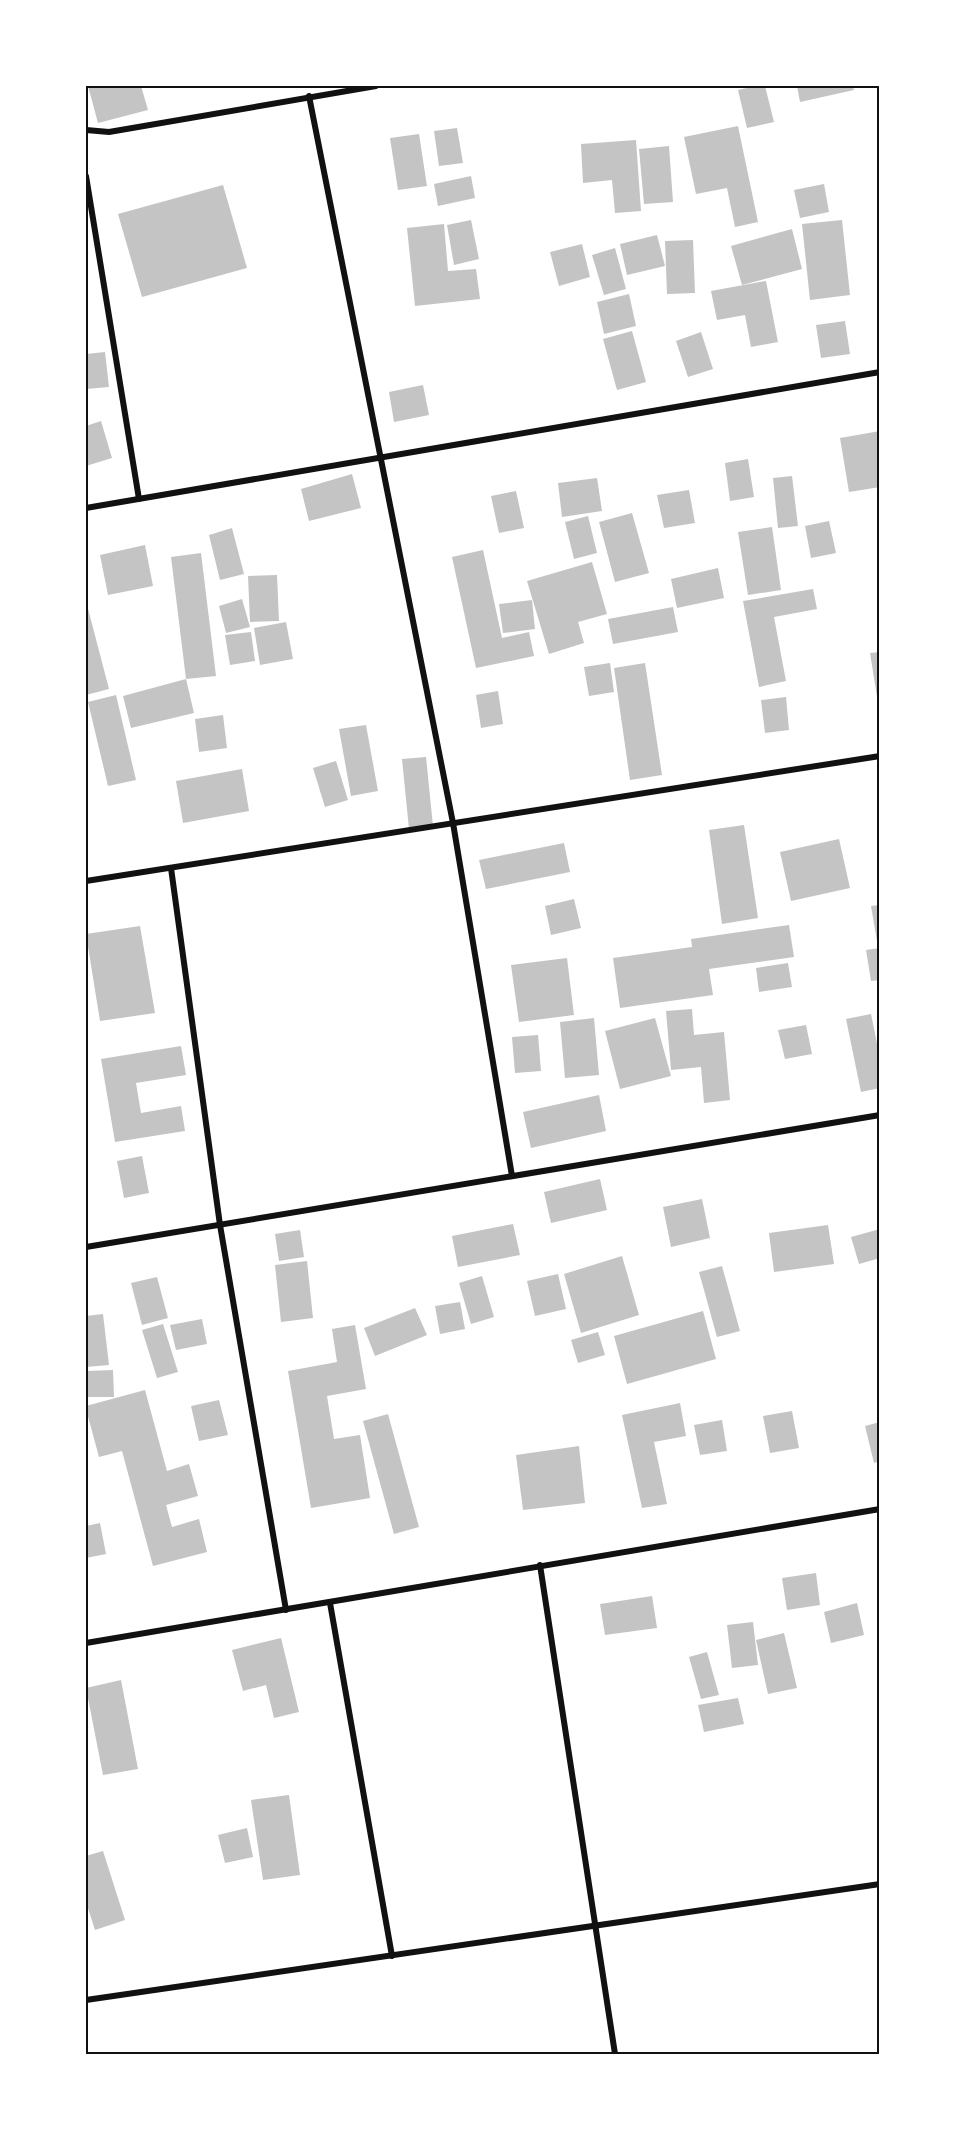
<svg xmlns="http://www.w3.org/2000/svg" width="965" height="2140" font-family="'Roboto Serif',serif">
	<rect width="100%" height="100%" fill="#fff"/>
	<g fill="#c4c4c4">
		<path d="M88,86H141L148,110L98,123Z"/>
		<path d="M756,86H765L774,122L747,128L738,90Z"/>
		<path d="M797,86H853L854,90L800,102Z"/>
		<path d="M738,126L758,222L735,227L727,188L696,194L684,137Z"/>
		<path d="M457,128L463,163L439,166L434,131Z"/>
		<path d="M419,134L427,186L398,190L390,138Z"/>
		<path d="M636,140L641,211L615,213L612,180L583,183L581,144Z"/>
		<path d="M669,146L673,202L644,204L639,149Z"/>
		<path d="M471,176L475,198L438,206L434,184Z"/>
		<path d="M824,184L829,212L800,218L794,190Z"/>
		<path d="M223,185L247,268L142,297L118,214Z"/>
		<path d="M471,220L479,259L454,265L447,225Z"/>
		<path d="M842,220L850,295L810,300L802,224Z"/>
		<path d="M444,224L448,271L476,269L480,299L415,306L407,228Z"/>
		<path d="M792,229L802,269L742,285L731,246Z"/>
		<path d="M657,235L665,266L627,275L620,244Z"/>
		<path d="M693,240L695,293L667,294L665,241Z"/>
		<path d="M582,244L590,277L559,286L550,252Z"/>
		<path d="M615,248L626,289L604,295L592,255Z"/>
		<path d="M766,281L778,342L751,347L745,315L717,320L711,291Z"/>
		<path d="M629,294L636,326L604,334L597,302Z"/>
		<path d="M845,321L850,354L821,358L816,325Z"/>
		<path d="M632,331L646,382L617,390L603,339Z"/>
		<path d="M701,332L713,369L688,377L676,341Z"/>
		<path d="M105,352L109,387L86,389V354Z"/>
		<path d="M423,385L429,415L394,422L389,392Z"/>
		<path d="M101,421L112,458L86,466V426Z"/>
		<path d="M880,431V487L849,492L840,438Z"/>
		<path d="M748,459L754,497L730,501L725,463Z"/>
		<path d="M352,474L361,508L309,521L301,489Z"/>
		<path d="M792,476L798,526L778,528L773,478Z"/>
		<path d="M597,478L602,511L562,517L558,483Z"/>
		<path d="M689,490L695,523L664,528L657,495Z"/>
		<path d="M516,491L524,528L499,533L491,496Z"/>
		<path d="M632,513L649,573L615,582L599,522Z"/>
		<path d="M588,516L597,553L574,559L565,522Z"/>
		<path d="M829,521L836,553L811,558L805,526Z"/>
		<path d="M772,527L781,590L748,595L738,532Z"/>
		<path d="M232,528L244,574L220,580L209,535Z"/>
		<path d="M145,545L153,586L108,595L100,555Z"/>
		<path d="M483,550L502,638L529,632L534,656L476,668L452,557Z"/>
		<path d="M201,553L216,676L186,679L171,557Z"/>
		<path d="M592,562L607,614L578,622L584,643L549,654L527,581Z"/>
		<path d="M718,568L724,598L677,608L671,579Z"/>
		<path d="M277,575L279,621L250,622L248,576Z"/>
		<path d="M813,589L817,609L774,617L786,681L759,687L743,601Z"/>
		<path d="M242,599L250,627L226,633L219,606Z"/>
		<path d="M532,600L535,629L503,633L499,604Z"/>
		<path d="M86,601L109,689L86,695Z"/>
		<path d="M673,607L678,632L613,644L608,619Z"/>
		<path d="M286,622L293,659L260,665L254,628Z"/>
		<path d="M251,632L255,661L230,665L225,635Z"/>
		<path d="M880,652V703H878L870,653Z"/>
		<path d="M610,663L614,692L589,696L584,667Z"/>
		<path d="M645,663L662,775L630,780L614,668Z"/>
		<path d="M186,679L194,713L131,728L123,696Z"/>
		<path d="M498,691L503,724L481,728L476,695Z"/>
		<path d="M116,695L136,780L108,786L88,702Z"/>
		<path d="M786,697L789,730L765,733L761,700Z"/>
		<path d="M223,715L227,748L199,752L195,719Z"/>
		<path d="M366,725L378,791L351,796L339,729Z"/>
		<path d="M426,757L433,826L409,829L402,759Z"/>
		<path d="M336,761L348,800L325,807L313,768Z"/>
		<path d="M242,769L249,811L183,823L176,781Z"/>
		<path d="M744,825L758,918L722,924L709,830Z"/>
		<path d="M839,839L850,888L791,901L780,852Z"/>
		<path d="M564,843L570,872L486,889L479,860Z"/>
		<path d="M574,899L581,928L551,935L545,906Z"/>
		<path d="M880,905V946L878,947L871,906Z"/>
		<path d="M789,925L794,957L709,969L713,995L620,1008L613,958L692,947L691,939Z"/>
		<path d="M140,926L155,1013L100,1021L86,934Z"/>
		<path d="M880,948V980L871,981L866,950Z"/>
		<path d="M567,958L574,1015L519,1022L511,965Z"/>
		<path d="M788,963L792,987L759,992L756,968Z"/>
		<path d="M692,1009L694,1035L724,1032L730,1100L704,1103L701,1067L671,1070L666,1011Z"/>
		<path d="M871,1014L880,1058V1088L861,1092L846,1019Z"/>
		<path d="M594,1018L599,1075L565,1078L560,1022Z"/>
		<path d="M655,1018L671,1076L620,1089L605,1031Z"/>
		<path d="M806,1025L812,1054L785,1059L778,1030Z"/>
		<path d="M538,1035L541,1071L515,1073L512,1037Z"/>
		<path d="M181,1046L186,1075L136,1083L141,1113L181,1106L185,1131L115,1142L101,1059Z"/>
		<path d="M599,1095L606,1131L531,1148L523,1112Z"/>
		<path d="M142,1156L149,1193L124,1198L117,1161Z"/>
		<path d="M600,1179L607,1210L551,1223L544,1192Z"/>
		<path d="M702,1199L710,1238L671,1247L663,1207Z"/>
		<path d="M513,1224L520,1255L458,1267L452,1236Z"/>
		<path d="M828,1225L834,1264L774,1272L769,1233Z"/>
		<path d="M880,1229V1258L859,1264L851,1237Z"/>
		<path d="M300,1230L304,1257L279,1261L275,1234Z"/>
		<path d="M622,1256L639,1315L581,1333L564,1274Z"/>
		<path d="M307,1261L313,1318L281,1322L275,1265Z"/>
		<path d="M722,1266L740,1331L717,1337L699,1272Z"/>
		<path d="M558,1274L566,1309L535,1316L527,1281Z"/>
		<path d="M482,1276L494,1317L471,1324L459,1283Z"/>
		<path d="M157,1277L168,1318L142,1325L131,1283Z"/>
		<path d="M460,1302L465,1329L440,1334L435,1306Z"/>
		<path d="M415,1308L427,1335L375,1356L364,1328Z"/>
		<path d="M703,1311L716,1359L627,1384L614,1336Z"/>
		<path d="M103,1314L109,1365L86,1367V1316Z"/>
		<path d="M202,1319L207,1344L176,1350L170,1325Z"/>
		<path d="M163,1324L178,1372L157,1378L142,1330Z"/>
		<path d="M355,1325L366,1389L327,1396L334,1439L360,1435L370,1498L311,1508L288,1371L337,1362L332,1329Z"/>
		<path d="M598,1332L605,1355L578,1363L571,1340Z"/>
		<path d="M113,1370L114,1397H86V1371Z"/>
		<path d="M145,1390L167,1471L189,1464L198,1496L166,1505L172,1527L199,1519L207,1552L153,1566L122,1451L99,1457L86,1409V1406Z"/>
		<path d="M219,1400L228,1435L199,1441L191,1406Z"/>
		<path d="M680,1403L686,1436L654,1442L667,1504L642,1508L622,1415Z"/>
		<path d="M792,1411L799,1448L770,1453L763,1416Z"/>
		<path d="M388,1414L419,1527L394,1534L363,1421Z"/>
		<path d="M722,1420L727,1451L700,1455L694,1425Z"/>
		<path d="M880,1422V1461L874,1463L865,1426Z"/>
		<path d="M579,1446L585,1503L523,1510L516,1455Z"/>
		<path d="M100,1523L106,1554L86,1558V1526Z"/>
		<path d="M816,1573L820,1605L787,1610L782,1578Z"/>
		<path d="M652,1596L657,1628L605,1635L600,1604Z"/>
		<path d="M857,1603L864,1635L831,1643L824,1612Z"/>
		<path d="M753,1622L758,1665L732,1668L727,1625Z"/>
		<path d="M784,1633L797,1688L768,1694L756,1640Z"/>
		<path d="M281,1638L299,1712L274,1718L266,1685L243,1691L232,1650Z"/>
		<path d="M707,1652L719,1695L701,1699L689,1657Z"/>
		<path d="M121,1680L138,1769L103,1775L86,1688Z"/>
		<path d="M738,1698L744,1724L704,1732L698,1705Z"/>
		<path d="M289,1795L300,1875L263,1880L251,1800Z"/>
		<path d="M247,1828L253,1857L225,1863L218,1835Z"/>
		<path d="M103,1851L125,1920L95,1930L86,1902V1856Z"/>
	</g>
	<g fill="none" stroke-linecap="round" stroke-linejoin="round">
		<g stroke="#111" stroke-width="6">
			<path d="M309,96L453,823L512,1176"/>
			<path d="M86,130L109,132L376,86"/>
			<path d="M86,176L139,499"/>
			<path d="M86,508L880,372"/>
			<path d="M171,868L220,1225L286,1610"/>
			<path d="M86,881L880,756"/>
			<path d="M86,1247L880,1115"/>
			<path d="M540,1565L615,2054"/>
			<path d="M330,1603L392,1956"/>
			<path d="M86,1643L880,1509"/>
			<path d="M86,2000L880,1884"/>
		</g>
	</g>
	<rect width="965" height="2140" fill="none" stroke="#ffffff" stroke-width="174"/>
	<rect x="87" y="87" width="791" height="1966" fill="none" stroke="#111" stroke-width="2"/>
</svg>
